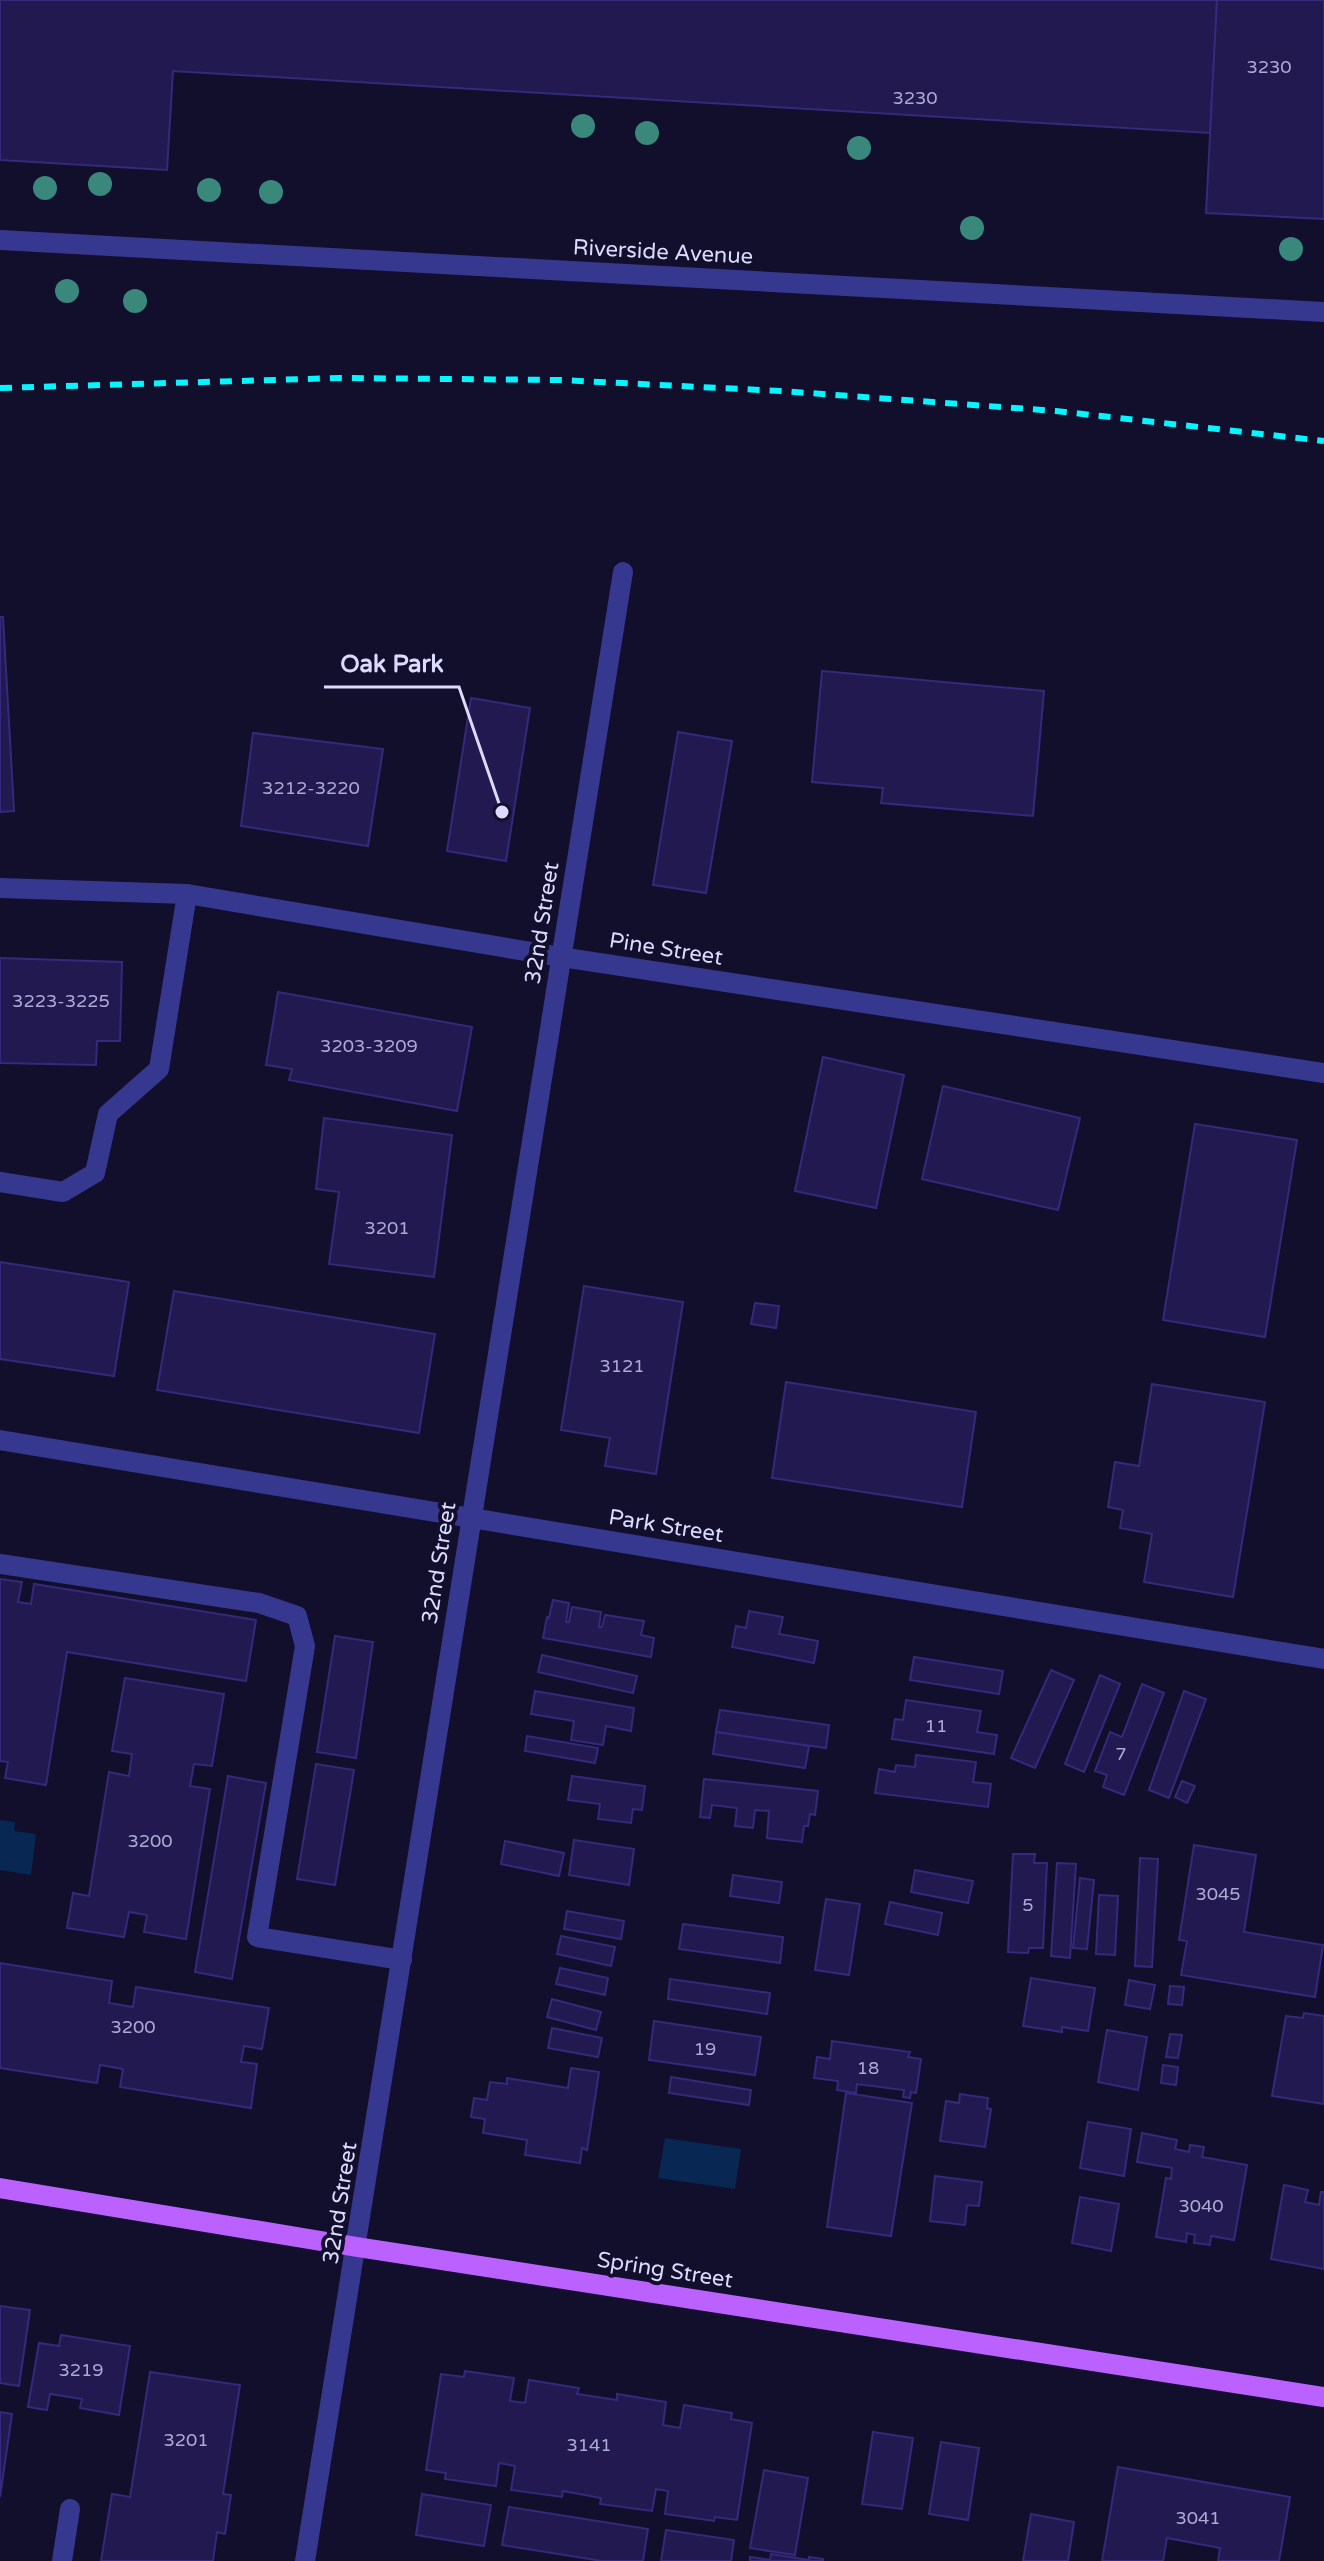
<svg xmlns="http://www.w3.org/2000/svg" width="1324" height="2561" font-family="'Varela Round',sans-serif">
	<rect width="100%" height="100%" fill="#120f2c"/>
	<g fill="#082752">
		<path d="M0,1820L15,1822L14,1831L36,1834L31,1875L0,1870Z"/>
		<path d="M665,2138L741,2149L735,2189L658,2178Z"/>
	</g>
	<g fill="#21194f" stroke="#35297c" stroke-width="2">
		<path d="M0,0H1217L1210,133L173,71L167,170L0,160Z"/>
		<path d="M1217,0H1324V219L1206,213Z"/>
		<path d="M0,617H3L14,811L0,812Z"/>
		<path d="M822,671L1044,691L1033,816L881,803L883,788L812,782Z"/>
		<path d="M471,698L530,708L506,861L447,851Z"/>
		<path d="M678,732L732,741L706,893L653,885Z"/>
		<path d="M253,733L383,749L368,846L241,826Z"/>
		<path d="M0,958L122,962L120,1041H97L96,1065L0,1063Z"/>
		<path d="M278,992L472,1027L457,1111L289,1080L292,1069L266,1065Z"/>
		<path d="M823,1057L904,1075L876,1208L795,1191Z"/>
		<path d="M943,1086L1080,1118L1058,1210L922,1179Z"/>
		<path d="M324,1118L452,1135L434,1277L329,1264L339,1192L316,1189Z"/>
		<path d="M1195,1124L1297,1140L1265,1337L1163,1320Z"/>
		<path d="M0,1262L129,1282L114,1376L0,1359Z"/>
		<path d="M584,1286L683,1302L656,1474L605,1466L610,1438L561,1430Z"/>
		<path d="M174,1291L435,1334L419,1433L157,1390Z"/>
		<path d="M755,1303L779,1306L776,1328L751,1324Z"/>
		<path d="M786,1382L976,1412L962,1507L772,1478Z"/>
		<path d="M1152,1384L1265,1402L1233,1597L1144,1582L1152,1534L1120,1528L1123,1510L1108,1507L1115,1462L1139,1466Z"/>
		<path d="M0,1579L22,1582L18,1602L31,1604L34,1584L256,1620L246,1681L67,1652L46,1785L5,1778L8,1762L0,1761Z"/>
		<path d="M553,1600L569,1603L566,1622H569L572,1607L601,1612L599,1627H602L605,1615L644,1621L641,1635L654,1638L651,1657L543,1638L547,1617L549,1618Z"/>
		<path d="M749,1611L783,1617L779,1634L818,1641L814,1663L732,1647L736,1626L746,1628Z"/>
		<path d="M335,1636L373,1642L356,1758L317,1752Z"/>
		<path d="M542,1655L637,1676L633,1693L538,1672Z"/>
		<path d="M914,1657L1003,1671L999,1694L910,1680Z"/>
		<path d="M1051,1670L1074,1680L1035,1768L1011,1758Z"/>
		<path d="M1100,1675L1120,1684L1084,1772L1065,1764Z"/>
		<path d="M125,1678L224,1694L212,1766L194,1764L190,1786L210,1789L186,1939L144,1932L147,1915L129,1912L124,1937L67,1928L73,1893L89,1896L109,1772L129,1776L132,1754L112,1751Z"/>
		<path d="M1142,1684L1164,1693L1124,1795L1103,1787L1107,1775L1095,1771L1110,1732L1122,1737Z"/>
		<path d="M535,1691L634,1708L631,1731L606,1726L603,1745L571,1740L574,1721L531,1714Z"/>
		<path d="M1184,1691L1206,1699L1169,1798L1149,1790Z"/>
		<path d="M906,1700L981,1711L977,1732L997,1735L994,1754L892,1739L895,1719L903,1720Z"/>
		<path d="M720,1710L829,1725L826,1748L716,1732Z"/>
		<path d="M716,1732L809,1746L805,1768L713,1754Z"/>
		<path d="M527,1736L598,1748L595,1763L525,1751Z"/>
		<path d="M916,1755L976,1762L973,1782L991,1784L988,1807L875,1793L879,1769L895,1772L896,1765L915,1767Z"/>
		<path d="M316,1764L354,1770L335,1885L297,1879Z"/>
		<path d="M228,1776L266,1783L232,1979L195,1972Z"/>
		<path d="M572,1776L645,1786L642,1810L633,1809L631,1823L598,1819L600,1804L568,1800Z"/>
		<path d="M704,1779L818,1791L815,1815L810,1814L808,1826H804L802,1842L767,1838L769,1811L755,1810L753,1828L735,1826L737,1808L712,1805L710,1818L700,1817Z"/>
		<path d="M1182,1781L1195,1786L1187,1803L1175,1797Z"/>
		<path d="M574,1840L634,1849L629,1885L569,1875Z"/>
		<path d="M505,1841L564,1853L559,1876L501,1864Z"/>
		<path d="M1194,1845L1256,1855L1244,1932L1323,1945L1315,1997L1181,1975L1187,1941L1179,1940Z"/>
		<path d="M1013,1854H1035L1034,1863H1047L1043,1948H1029L1028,1953L1008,1952Z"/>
		<path d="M1140,1858L1158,1859L1152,1967L1135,1966Z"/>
		<path d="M1057,1863L1076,1864L1070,1958L1051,1956Z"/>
		<path d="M915,1870L973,1881L968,1903L911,1892Z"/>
		<path d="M733,1875L782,1882L779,1903L730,1896Z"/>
		<path d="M1080,1878L1094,1880L1087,1949L1073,1948Z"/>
		<path d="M1099,1895L1118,1896L1115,1955L1096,1954Z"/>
		<path d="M826,1899L860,1904L849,1975L815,1970Z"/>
		<path d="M890,1902L942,1913L938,1935L885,1924Z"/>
		<path d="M567,1911L624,1921L621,1939L564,1929Z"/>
		<path d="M683,1924L783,1937L780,1963L679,1949Z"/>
		<path d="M561,1936L615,1947L611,1966L557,1954Z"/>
		<path d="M0,1963L112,1981L109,2003L133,2007L136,1987L269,2008L262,2049L244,2046L241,2062L257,2064L251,2108L120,2087L123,2069L100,2065L97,2083L0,2068Z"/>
		<path d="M560,1968L608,1978L605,1995L556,1984Z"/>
		<path d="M1031,1978L1095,1988L1088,2031L1062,2027V2032L1023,2026Z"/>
		<path d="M670,1979L770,1993L767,2014L668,1999Z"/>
		<path d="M1129,1980L1155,1985L1150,2009L1125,2005Z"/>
		<path d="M1170,1986L1184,1987L1182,2005L1168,2004Z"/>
		<path d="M552,1999L601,2012L596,2030L547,2017Z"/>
		<path d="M1304,2013L1324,2016V2104L1272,2096L1286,2016L1303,2018Z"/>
		<path d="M654,2021L761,2037L755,2075L649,2060Z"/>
		<path d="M552,2028L602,2038L598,2057L548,2048Z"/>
		<path d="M1107,2030L1147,2037L1138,2090L1098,2082Z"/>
		<path d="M1170,2034L1182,2035L1178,2058L1166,2057Z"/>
		<path d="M832,2041L910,2052L908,2057L921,2059L916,2093L911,2092L910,2098L903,2097L904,2090L857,2084L856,2093L837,2090L838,2081L814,2078L817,2057L830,2059Z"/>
		<path d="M1163,2065L1178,2067L1176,2085L1161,2083Z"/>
		<path d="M571,2068L599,2072L587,2150L582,2148L580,2163L525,2155L527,2140L483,2133L485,2119L471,2117L474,2098L487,2100L490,2082L507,2084V2078L568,2088Z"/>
		<path d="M671,2077L751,2090L749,2105L669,2093Z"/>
		<path d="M846,2093L912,2103L891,2236L827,2227Z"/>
		<path d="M960,2094L988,2098L987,2108L991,2109L985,2147L940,2141L946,2101L959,2103Z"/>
		<path d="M1088,2122L1131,2129L1124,2176L1080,2168Z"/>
		<path d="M1142,2133L1177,2140L1175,2149L1189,2152L1190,2145L1204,2147L1202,2157L1247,2165L1234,2240L1211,2236L1210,2245L1194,2243L1195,2235L1187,2233L1186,2242L1156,2237L1166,2178L1171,2179L1172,2168L1137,2162Z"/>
		<path d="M935,2176L982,2182L979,2206L967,2205L965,2225L930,2221Z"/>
		<path d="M1284,2185L1308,2190L1305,2202L1319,2205L1321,2192H1324V2269L1271,2259Z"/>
		<path d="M1080,2197L1119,2204L1111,2251L1072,2243Z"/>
		<path d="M0,2306L30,2310L19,2386L0,2383Z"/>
		<path d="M61,2335L130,2346L119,2415L80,2408L82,2399L50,2394L47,2410L28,2407L39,2343L59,2346Z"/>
		<path d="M465,2371L514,2378L510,2401L525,2403L529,2380L579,2388L577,2394L617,2400V2394L666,2402L663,2425L680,2428L684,2405L732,2413L731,2419L752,2423L737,2520L715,2517L714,2521L665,2514L668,2491L656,2489L652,2511L600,2504L601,2498L563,2491L562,2497L511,2490L515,2466L499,2463L496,2486L445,2479L446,2473L426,2470L441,2374L464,2377Z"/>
		<path d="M150,2372L240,2385L223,2494L231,2495L225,2534L217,2532L213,2561H101L112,2494L130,2497Z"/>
		<path d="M0,2412L12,2414L0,2497Z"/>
		<path d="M873,2432L913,2438L902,2509L862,2504Z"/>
		<path d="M941,2442L979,2448L968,2520L929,2514Z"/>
		<path d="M1118,2467L1290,2497L1279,2561H1218L1220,2548L1167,2538L1163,2561H1102Z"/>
		<path d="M764,2470L808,2478L795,2555L750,2548Z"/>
		<path d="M422,2494L491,2505L484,2546L416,2535Z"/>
		<path d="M509,2507L648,2529L643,2561H602L502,2545Z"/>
		<path d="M1031,2514L1074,2522L1068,2561H1023Z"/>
		<path d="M666,2530L734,2540L731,2561H661Z"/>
		<path d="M771,2554L809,2560V2557L823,2559V2561H750V2557L770,2560Z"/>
	</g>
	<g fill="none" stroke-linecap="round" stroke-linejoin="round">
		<g stroke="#36388f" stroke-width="20">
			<path d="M0,240L1324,312"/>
			<path d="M0,888L187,894L561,957L1324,1073"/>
			<path d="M0,1182L63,1192L95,1173L108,1114L159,1069L187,894"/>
			<path d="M0,1440L1324,1659"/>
			<path d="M0,1564L259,1603L297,1616L305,1646L257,1937L402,1960"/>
			<path d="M62,2561L70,2509"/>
			<path d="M305,2561L623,572"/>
		</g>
		<path stroke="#ba61ff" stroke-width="20" d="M0,2188L357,2247L1324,2397"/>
		<path stroke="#06f5ff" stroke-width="6" stroke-dasharray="12 10" stroke-linecap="butt" d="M0,388L340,378L561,380L781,391L1056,411L1324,441"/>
	</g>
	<g fill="#3a877c">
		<circle cx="583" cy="126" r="12"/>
		<circle cx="647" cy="133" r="12"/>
		<circle cx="859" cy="148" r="12"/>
		<circle cx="100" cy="184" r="12"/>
		<circle cx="45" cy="188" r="12"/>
		<circle cx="209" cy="190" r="12"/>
		<circle cx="271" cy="192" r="12"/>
		<circle cx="972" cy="228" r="12"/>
		<circle cx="1291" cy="249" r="12"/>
		<circle cx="67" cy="291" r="12"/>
		<circle cx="135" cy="301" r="12"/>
	</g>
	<g text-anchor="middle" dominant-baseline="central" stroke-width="8" stroke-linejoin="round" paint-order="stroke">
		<g font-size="18" fill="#adaad3">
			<text x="1269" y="67">3230</text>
			<text x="915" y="98">3230</text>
			<text x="311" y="788">3212-3220</text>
			<text x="61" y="1001">3223-3225</text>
			<text x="369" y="1046">3203-3209</text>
			<text x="387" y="1228">3201</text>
			<text x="622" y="1366">3121</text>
			<text x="936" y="1726">11</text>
			<text x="1121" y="1754">7</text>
			<text x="150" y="1841">3200</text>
			<text x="1218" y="1894">3045</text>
			<text x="1028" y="1905">5</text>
			<text x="133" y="2027">3200</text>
			<text x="705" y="2049">19</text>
			<text x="868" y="2068">18</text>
			<text x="1201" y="2206">3040</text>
			<text x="81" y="2370">3219</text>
			<text x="186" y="2440">3201</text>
			<text x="589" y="2445">3141</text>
			<text x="1198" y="2518">3041</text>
		</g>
		<g font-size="22" fill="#dcdaff" stroke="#120f2c">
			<text transform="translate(663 252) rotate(3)">Riverside Avenue</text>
			<text transform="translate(542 923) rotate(-81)">32nd Street</text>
			<text transform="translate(666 949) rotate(9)">Pine Street</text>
			<text transform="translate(666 1526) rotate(9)">Park Street</text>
			<text transform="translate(439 1563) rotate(-81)">32nd Street</text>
			<text transform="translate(340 2203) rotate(-81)">32nd Street</text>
			<text transform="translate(665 2270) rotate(9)">Spring Street</text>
		</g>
	</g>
	<path fill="none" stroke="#dcdaff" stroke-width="3" d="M502 812L459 687H324"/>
	<circle fill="#dcdaff" stroke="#120f2c" stroke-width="3" cx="502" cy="812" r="8"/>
	<g font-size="24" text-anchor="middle" font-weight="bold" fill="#dcdaff" stroke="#120f2c" stroke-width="8" stroke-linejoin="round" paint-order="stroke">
		<text x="392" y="672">Oak Park</text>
	</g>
</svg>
